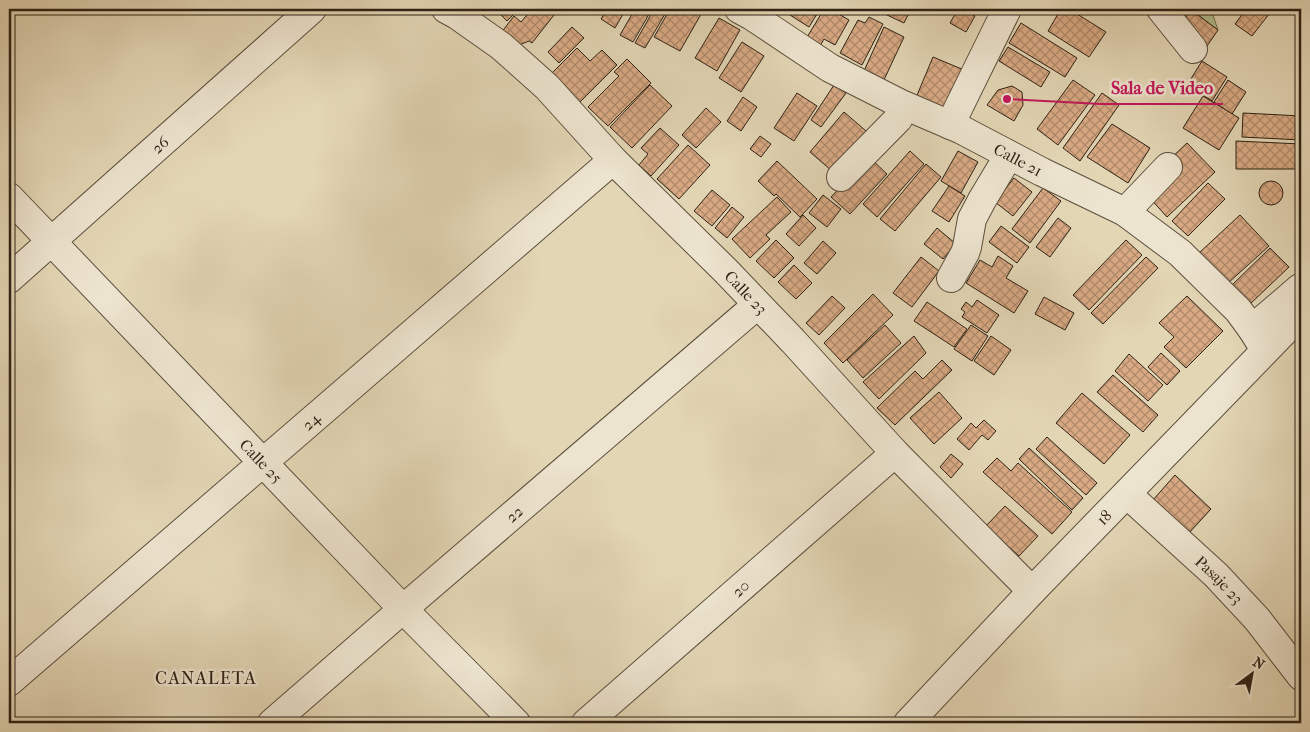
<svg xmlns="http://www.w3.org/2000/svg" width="1310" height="732" font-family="'IM FELL French Canon',serif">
	<defs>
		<pattern id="forest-crowns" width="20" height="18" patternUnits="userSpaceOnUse" patternTransform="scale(1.25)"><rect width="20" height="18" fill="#b2be8e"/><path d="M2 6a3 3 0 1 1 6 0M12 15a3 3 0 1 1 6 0" fill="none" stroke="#99a37a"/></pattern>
		<pattern id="building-cross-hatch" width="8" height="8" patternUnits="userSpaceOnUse" patternTransform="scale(1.25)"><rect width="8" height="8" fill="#d9aa84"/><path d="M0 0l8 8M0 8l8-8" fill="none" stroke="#b08a6b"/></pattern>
	</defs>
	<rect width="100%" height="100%" fill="#e3d6b5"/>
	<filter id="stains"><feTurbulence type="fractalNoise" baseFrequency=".004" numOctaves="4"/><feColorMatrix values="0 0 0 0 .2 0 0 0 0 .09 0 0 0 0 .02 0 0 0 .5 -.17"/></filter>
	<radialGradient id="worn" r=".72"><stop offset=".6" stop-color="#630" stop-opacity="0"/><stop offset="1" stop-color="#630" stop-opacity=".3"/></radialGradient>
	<path fill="url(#forest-crowns)" stroke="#707052" d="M1176,9H1211L1218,30L1192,10L1185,19Z"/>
	<g fill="url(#building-cross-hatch)" stroke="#2e2215">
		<path d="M499,9H519L507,21L497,11Z"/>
		<path d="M532,9H546L554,15L532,43L529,41L519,45L501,33L514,16L521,22Z"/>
		<path d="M607,9H626L615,28L601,19Z"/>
		<path d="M635,9H652L633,42L620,35Z"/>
		<path d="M654,9H668L645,48L635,43Z"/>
		<path d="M670,9H704L680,51L654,37Z"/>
		<path d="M794,9H820L809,27L790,15Z"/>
		<path d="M824,9H830L849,20L835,45L824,39L820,46L806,39Z"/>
		<path d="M840,9H850L848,13Z"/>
		<path d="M888,9H911L904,23L885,14Z"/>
		<path d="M958,9H962L975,16L966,32L950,23Z"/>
		<path d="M1061,9H1069L1106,32L1089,57L1048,31Z"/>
		<path d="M1246,9H1273L1252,36L1235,24Z"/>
		<path d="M1191,10L1218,30L1207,46L1179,26Z"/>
		<path d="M869,17L883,24L862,65L840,53L858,20L865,23Z"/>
		<path d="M719,18L740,30L717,71L695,58Z"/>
		<path d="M1021,23L1077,58L1065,77L1009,43Z"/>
		<path d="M572,27L584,38L559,63L548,52Z"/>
		<path d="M884,27L904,37L883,82L863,73Z"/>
		<path d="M742,42L764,56L741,92L719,78Z"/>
		<path d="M1008,47L1050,72L1041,87L999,61Z"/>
		<path d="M577,48L590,61L602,50L617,65L580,102L551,74Z"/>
		<path d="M933,57L964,70L945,114L915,100Z"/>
		<path d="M627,59L651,83L608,126L588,107L619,76L614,72Z"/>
		<path d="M1202,61L1227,77L1212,101L1187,85Z"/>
		<path d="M1073,80L1095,95L1058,145L1037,129Z"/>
		<path d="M1228,80L1246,92L1232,114L1214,102Z"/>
		<path d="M650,85L672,106L632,148L610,127Z"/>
		<path d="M834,85L846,93L821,127L811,120Z"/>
		<path d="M1012,86L1022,92L1023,105L1014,121L987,105L998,90Z"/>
		<path d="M797,93L817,106L794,141L774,128Z"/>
		<path d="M1102,93L1119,105L1080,161L1063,148Z"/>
		<path d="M1203,96L1239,118L1219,150L1183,128Z"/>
		<path d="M743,97L757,107L741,131L727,121Z"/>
		<path d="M706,108L721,122L696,148L682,135Z"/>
		<path d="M844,112L866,131L832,171L810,152Z"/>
		<path d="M1243,113L1301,116V140L1242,137Z"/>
		<path d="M1112,124L1150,148L1128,183L1087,157Z"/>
		<path d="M660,128L679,145L651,176L639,165L648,154L641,148Z"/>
		<path d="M760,136L771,144L761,157L750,149Z"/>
		<path d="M1236,141L1301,144V169H1236Z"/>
		<path d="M1187,143L1215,172L1167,217L1149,197L1168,161Z"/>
		<path d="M688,145L710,165L679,199L657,179Z"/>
		<path d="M910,151L924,164L877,217L863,204Z"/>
		<path d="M958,151L978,162L961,193L941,181Z"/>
		<path d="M869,157L887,174L850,214L831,197Z"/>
		<path d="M777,161L817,199L800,217L776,194L774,196L758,181Z"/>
		<path d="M926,164L941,177L895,231L880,219Z"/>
		<path d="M1014,178L1032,192L1013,216L995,202Z"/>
		<circle cx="1271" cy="193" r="12"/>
		<path d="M1208,183L1225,199L1188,236L1172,221Z"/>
		<path d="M949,186L965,196L949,222L932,211Z"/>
		<path d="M1043,188L1061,201L1030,243L1012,229Z"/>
		<path d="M712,190L730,205L712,226L694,211Z"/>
		<path d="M823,195L841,209L827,227L809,213Z"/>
		<path d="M777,197L791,212L766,235L770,239L750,258L732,239Z"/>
		<path d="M732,207L744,217L727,238L715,228Z"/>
		<path d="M803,215L816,228L799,246L786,234Z"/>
		<path d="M1240,215L1269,246L1227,284L1199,253Z"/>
		<path d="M1058,218L1071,228L1050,257L1036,247Z"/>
		<path d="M1001,226L1029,247L1017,263L989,242Z"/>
		<path d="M937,228L956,244L943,259L924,244Z"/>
		<path d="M776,240L794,258L774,278L756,261Z"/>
		<path d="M1126,240L1142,255L1089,310L1073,295Z"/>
		<path d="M823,241L836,253L817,274L804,263Z"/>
		<path d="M1270,248L1289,267L1249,305L1231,286Z"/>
		<path d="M998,256L1013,266L1006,278L1028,291L1014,313L966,283L980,260L992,267Z"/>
		<path d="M921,257L939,271L912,307L893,293Z"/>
		<path d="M1146,257L1158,268L1103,324L1091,313Z"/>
		<path d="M794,265L812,283L796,299L778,282Z"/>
		<path d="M873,294L893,315L843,363L824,343Z"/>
		<path d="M832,296L845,308L819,335L806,323Z"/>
		<path d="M1187,296L1223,331L1186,368L1164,347L1174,337L1159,323Z"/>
		<path d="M1044,297L1074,313L1065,330L1035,314Z"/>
		<path d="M977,300L999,315L987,333L962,317L965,312L961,309L966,302L972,307Z"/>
		<path d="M927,302L967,329L954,347L914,321Z"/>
		<path d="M885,325L901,343L863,378L847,360Z"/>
		<path d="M971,325L988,336L972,361L954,349Z"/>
		<path d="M914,336L926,353L879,399L863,382Z"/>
		<path d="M991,336L1011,350L994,375L974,361Z"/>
		<path d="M1161,353L1180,371L1167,385L1148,367Z"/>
		<path d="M1129,354L1163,385L1148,401L1115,371Z"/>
		<path d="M942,360L952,370L895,425L877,408L915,371L923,379Z"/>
		<path d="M1113,375L1158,415L1143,432L1097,392Z"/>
		<path d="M939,392L962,418L934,444L910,418Z"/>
		<path d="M1082,393L1130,435L1104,464L1056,423Z"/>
		<path d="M984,420L996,431L988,440L982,435L969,450L957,439L971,423L976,428Z"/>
		<path d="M1047,437L1097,483L1086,495L1036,449Z"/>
		<path d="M1029,448L1083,498L1072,510L1019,459Z"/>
		<path d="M951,454L963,464L951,478L940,467Z"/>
		<path d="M997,458L1011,471L1018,463L1072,512L1052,534L983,472Z"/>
		<path d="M1175,475L1211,509L1189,533L1153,500Z"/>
		<path d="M1005,506L1038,536L1019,556L986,526Z"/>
	</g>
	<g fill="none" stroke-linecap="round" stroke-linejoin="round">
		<defs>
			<g id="minor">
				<path id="s1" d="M446,9L457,15L501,46L547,87L613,160L725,270L793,341L895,453L1032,591"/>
				<path id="s2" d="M739,9L752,16L830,68L899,103L962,130L1042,172L1125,212L1180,253L1238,310L1252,329L1265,350"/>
				<path d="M1161,9L1193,49"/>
				<path d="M950,125L1007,9"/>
				<path d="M841,177L898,119L905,106"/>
				<path id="s3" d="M9,197L403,609L516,723"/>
				<path d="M1125,212L1168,167"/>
				<path d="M951,278L965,253L967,247L972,219L982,200L1009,155"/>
				<path id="s4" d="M9,279L312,9"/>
				<path d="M1252,329L1300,288"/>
				<path id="s5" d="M1127,494L1216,575L1257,619L1301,676"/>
				<path id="s6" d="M9,682L613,160"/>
				<path id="s7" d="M272,723L403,609L757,305"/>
				<path id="s8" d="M586,723L895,453"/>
				<path id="s9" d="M908,723L1032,591L1301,314"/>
			</g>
		</defs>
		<use href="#minor" stroke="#5b4f3d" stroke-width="30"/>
		<use href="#minor" stroke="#ede4cf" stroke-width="28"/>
	</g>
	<g text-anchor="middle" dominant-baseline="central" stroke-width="5" stroke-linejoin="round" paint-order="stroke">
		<g font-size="16" fill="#2e2215" stroke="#ede4cf">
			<text stroke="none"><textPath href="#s4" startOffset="202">26</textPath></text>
			<text stroke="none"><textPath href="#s2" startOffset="318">Calle 21</textPath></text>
			<text stroke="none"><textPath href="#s1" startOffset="414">Calle 23</textPath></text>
			<text stroke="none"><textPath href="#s6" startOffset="399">24</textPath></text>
			<text stroke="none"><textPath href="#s3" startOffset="365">Calle 25</textPath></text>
			<text stroke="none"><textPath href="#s7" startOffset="320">22</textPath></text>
			<text stroke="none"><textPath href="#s9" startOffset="284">18</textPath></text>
			<text stroke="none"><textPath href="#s5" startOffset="126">Pasaje 23</textPath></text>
			<text stroke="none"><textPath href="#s8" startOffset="205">20</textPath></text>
		</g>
		<g font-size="18" letter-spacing="1" fill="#2e2215" stroke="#ede4cf">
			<text x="206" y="678">CANALETA</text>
		</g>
	</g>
	<path fill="none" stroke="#c2185b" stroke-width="2" d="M1007 99L1101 104H1223"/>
	<circle fill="#c2185b" stroke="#ede4cf" stroke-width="2" cx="1007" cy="99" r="5"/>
	<g font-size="18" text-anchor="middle" font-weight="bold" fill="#c2185b" stroke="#ede4cf" stroke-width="5" stroke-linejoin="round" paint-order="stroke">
		<text x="1162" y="94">Sala de Video</text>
	</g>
	<rect width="1310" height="732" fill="none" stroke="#e3d6b5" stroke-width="30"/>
	<rect x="10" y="10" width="1290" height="712" fill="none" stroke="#2e2215" stroke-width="2.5"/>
	<rect x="15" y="15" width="1280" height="702" fill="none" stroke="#2e2215"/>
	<g transform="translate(1252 674) rotate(32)" stroke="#ede4cf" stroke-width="4" paint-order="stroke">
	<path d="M0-4L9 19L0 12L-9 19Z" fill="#2e2215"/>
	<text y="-8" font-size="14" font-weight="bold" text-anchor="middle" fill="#2e2215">N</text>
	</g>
	<rect width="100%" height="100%" filter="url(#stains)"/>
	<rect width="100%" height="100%" fill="url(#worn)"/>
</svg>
